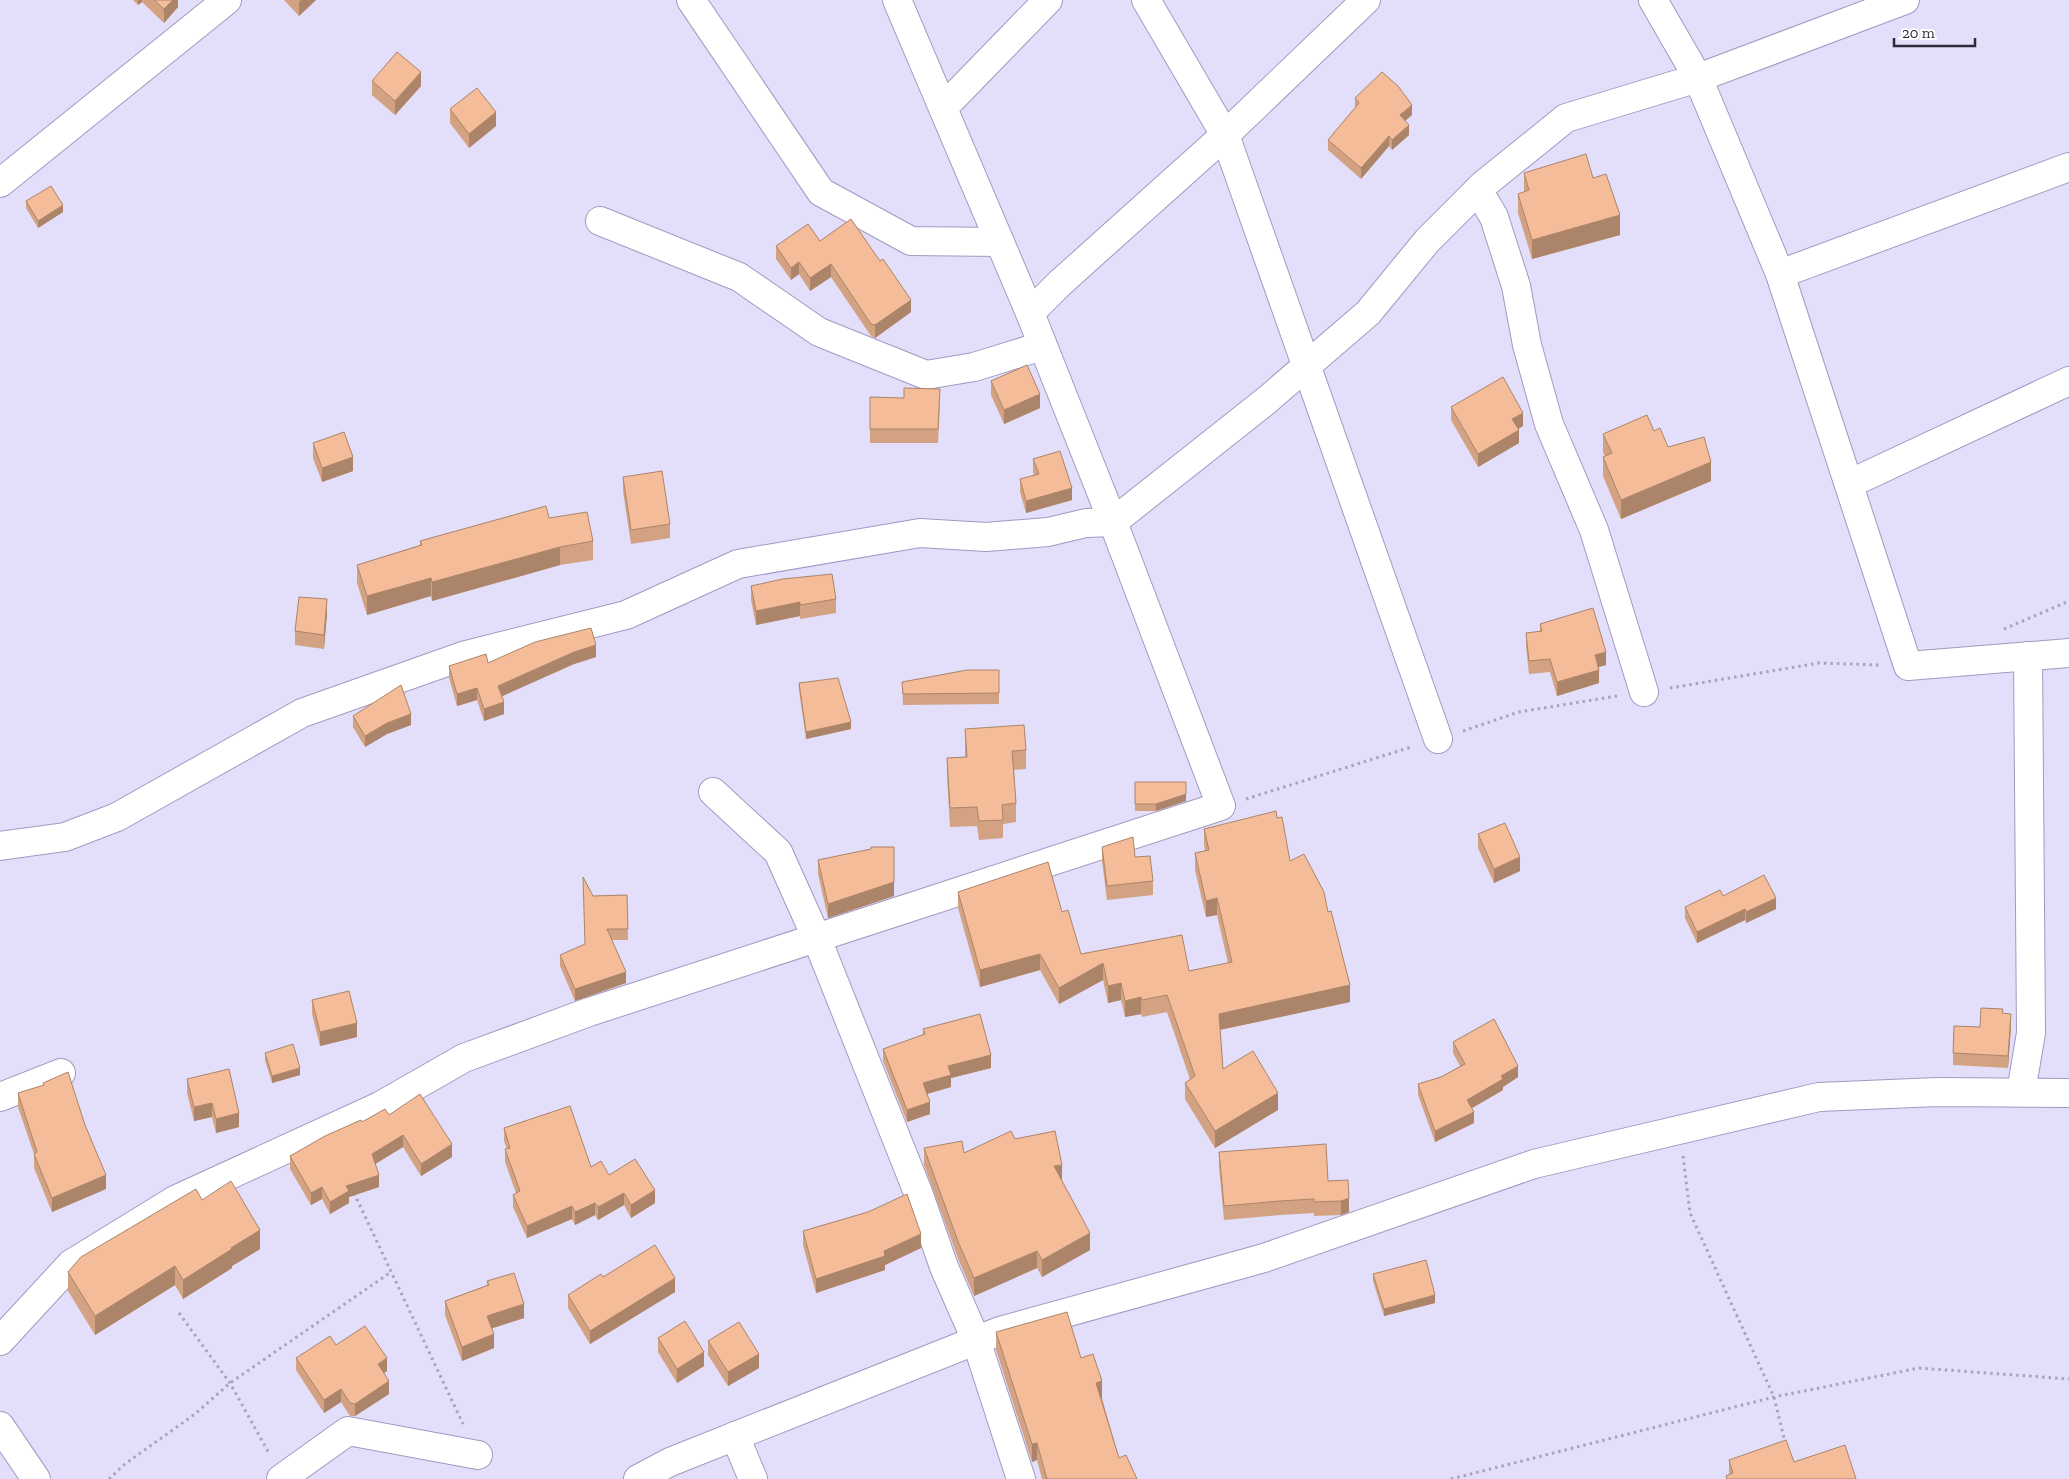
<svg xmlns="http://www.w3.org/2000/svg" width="2069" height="1479" font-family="'Zilla Slab',serif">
	<rect width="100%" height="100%" fill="#e3def9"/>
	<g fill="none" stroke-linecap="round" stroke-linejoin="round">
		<defs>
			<g id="minor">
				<path d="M691,0L821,192L911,241L1000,242"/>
				<path d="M897,0L1030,313"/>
				<path d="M1146,0L1225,135L1438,739"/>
				<path d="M1653,0L1698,78L1780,274L1908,666L2069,653"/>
				<path d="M943,108L1048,0"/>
				<path d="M0,183L227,0"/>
				<path d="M1478,190L1494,217L1516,286L1527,345L1549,424L1594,530L1644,692"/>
				<path d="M600,221L739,277L819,332L926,375L974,367L1042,346"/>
				<path d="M1780,274L2069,167"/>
				<path d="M1849,484L2069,381"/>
				<path d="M713,792L778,852L817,939L919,1195L944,1267L976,1340L1021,1479"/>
				<path d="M0,846L65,837L117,817L302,713L466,655L626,615L738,564L920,533L986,537L1048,532L1086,523L1113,522L1267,400L1368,313L1427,241L1483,185L1566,118L1698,78L1905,0"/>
				<path d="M2021,1092L2031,1033L2028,656"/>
				<path d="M0,1097L61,1073"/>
				<path d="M0,1341L71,1264L175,1200L380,1106L464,1058L589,1012L1221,806L1113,522L1030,313L1060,283L1225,135L1366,0"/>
				<path d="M0,1426L36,1479"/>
				<path d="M735,1436L753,1479"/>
				<path d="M281,1479L348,1431L478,1455"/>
				<path d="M638,1479L670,1462L1000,1331L1264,1258L1534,1164L1819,1097L1937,1092L2069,1093"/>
			</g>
		</defs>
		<use href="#minor" stroke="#a299c3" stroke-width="30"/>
		<g stroke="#a7a3bb" stroke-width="3" stroke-dasharray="2.5 4" stroke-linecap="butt">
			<path d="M2004,629L2069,601"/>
			<path d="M1670,688L1819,663L1879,665"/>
			<path d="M1463,731L1519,712L1617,696"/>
			<path d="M1246,799L1411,747"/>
			<path d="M1683,1156L1690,1213L1774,1397L1785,1442"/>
			<path d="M354,1193L463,1424"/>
			<path d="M179,1313L230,1383L270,1455"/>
			<path d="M109,1479L125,1464L195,1414L230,1383L391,1272"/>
			<path d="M1451,1479L1774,1397L1919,1368L2069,1379"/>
		</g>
		<use href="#minor" stroke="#fff" stroke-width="28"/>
	</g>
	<g fill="#d2a283">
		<path d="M133,0H178V7L164,23L142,2L138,5Z"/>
		<path d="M284,0H316L299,16Z"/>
		<path d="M372,81L421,86L395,115L372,95Z"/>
		<path d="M1355,98L1412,115L1405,121L1409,135L1392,150L1389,146L1361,179L1328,150V140L1355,108Z"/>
		<path d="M450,109L496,126L469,148L450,123Z"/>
		<path d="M1524,173L1593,178L1620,235L1532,259L1518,213V194L1524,192Z"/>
		<path d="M26,201L63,212L38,228L26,208Z"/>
		<path d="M820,241L911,312L875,338L871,336L831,277L810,291L799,274L791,280L776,259V246Z"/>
		<path d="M991,381L1040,408L1004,424L991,395Z"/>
		<path d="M870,397L940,403L938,443H870Z"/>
		<path d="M1451,407L1523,426L1518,429L1519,443L1478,467L1451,420Z"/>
		<path d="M1654,431L1668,447L1711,481L1621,519L1603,476V457L1605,456L1603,453V434Z"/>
		<path d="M313,443L353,471L322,482L313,458Z"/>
		<path d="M1033,459L1072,500L1026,513L1020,492V479L1034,475L1033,472Z"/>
		<path d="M623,477L670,524V538L631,544L623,491Z"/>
		<path d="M549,518L593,541V560L560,565L432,601L431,596L367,615L357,583V565L420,545V541Z"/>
		<path d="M751,586L836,599V613L800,619V616L756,625L751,600Z"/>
		<path d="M327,613L324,649L295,645V631Z"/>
		<path d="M1540,624L1606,665L1598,667L1599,683L1557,696L1550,672L1529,674L1526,646V633L1540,631Z"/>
		<path d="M596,657L574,664L502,696L504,714L484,721L477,700L457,706L449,678V666Z"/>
		<path d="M999,670V704L903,705L902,682Z"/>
		<path d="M799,683L851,729L806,739L799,690Z"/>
		<path d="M353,716L411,725L387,734L365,747L353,727Z"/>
		<path d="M965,729L1026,750V769L1014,770L1016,803V822L1003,824V838L979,840L977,826L950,827L947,777V758L965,757Z"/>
		<path d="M1135,782L1186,801L1156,811H1135Z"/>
		<path d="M1277,818L1290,861L1328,912L1350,1002L1220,1030L1223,1069L1278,1110L1215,1148L1185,1099V1083L1190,1079L1167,1012L1142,1017L1141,1014L1125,1017L1121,1000L1108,1003L1103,980L1059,1004L1040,970L980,987L958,908V892L1062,912L1081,954L1189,971L1228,963L1217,915L1206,917L1195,870V853L1205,851L1204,845V829Z"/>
		<path d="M1478,834L1520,871L1494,883L1478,848Z"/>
		<path d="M1102,847L1135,857L1153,881V895L1107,900L1102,861Z"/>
		<path d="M818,860L894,896L828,918L818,874Z"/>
		<path d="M627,895L628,940H612L626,983L575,1001L560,966V955L585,945L593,896Z"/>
		<path d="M1723,896L1776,909L1746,923L1745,920L1697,943L1685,918V907Z"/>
		<path d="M312,1000L357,1037L320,1046L312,1014Z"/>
		<path d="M2003,1013L2011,1026L2008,1068L1953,1065V1053L1980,1027Z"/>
		<path d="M923,1029L991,1068L951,1078V1087L927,1094L930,1114L907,1122L883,1061V1049L923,1035Z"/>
		<path d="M1453,1042L1518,1077L1503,1087V1090L1472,1108L1474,1123L1435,1142L1418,1095V1084L1441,1077L1460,1066L1453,1053Z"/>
		<path d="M265,1053L300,1075L272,1083L265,1060Z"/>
		<path d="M187,1079L239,1127L216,1133L212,1117L194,1121L187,1093Z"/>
		<path d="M43,1083L106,1189L52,1212L34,1168V1154L18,1107V1093L43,1085Z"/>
		<path d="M389,1115L452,1157L421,1176L403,1147L375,1164L379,1187L349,1197V1203L330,1214L322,1199L311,1205L290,1169V1156L362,1122Z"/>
		<path d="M504,1128L609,1175L655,1203L631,1218L624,1205L598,1220L595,1215L575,1225L572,1219L527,1238L513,1207V1195L516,1193L505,1162V1149H507L504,1141Z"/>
		<path d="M1015,1139L1062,1181L1090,1250L1042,1277L1037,1268L974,1296L959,1261L924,1165V1148L964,1153Z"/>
		<path d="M1219,1152L1328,1181L1349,1212L1341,1215L1314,1216V1213L1280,1215L1224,1220L1219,1166Z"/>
		<path d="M202,1200L260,1249L232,1266V1268L183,1299L175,1285L95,1335L68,1291V1272Z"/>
		<path d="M803,1231L921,1248L885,1265V1270L816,1293L803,1245Z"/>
		<path d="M1373,1274L1435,1303L1384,1316L1373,1281Z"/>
		<path d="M603,1277L675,1292L590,1344L568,1308V1295Z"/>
		<path d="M487,1281L524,1318L492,1328L494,1348L462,1361L445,1315V1301L487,1285Z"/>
		<path d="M996,1332L1081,1358L1102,1398L1119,1458L1137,1479H1042L1037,1460L1032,1462L996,1350Z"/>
		<path d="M658,1338L704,1366L677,1383L658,1352Z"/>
		<path d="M708,1341L759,1368L728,1386L708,1355Z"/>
		<path d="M336,1345L387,1371L383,1373L389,1394L355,1416H350L341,1402L324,1413L296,1370V1358Z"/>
		<path d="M1729,1460L1794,1462L1856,1479H1726V1476L1729,1475Z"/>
	</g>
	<g fill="#ab846a">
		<path d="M138,0H142V2L138,5Z"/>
		<path d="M173,0H178V7L164,23V9Z"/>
		<path d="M301,0H316L299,16V2Z"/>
		<path d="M421,72V86L395,115V101Z"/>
		<path d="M1412,105V115L1400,125V115Z"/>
		<path d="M496,112V126L469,148V134Z"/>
		<path d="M1409,125V135L1392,150V140Z"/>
		<path d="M1389,136V146L1361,179V168Z"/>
		<path d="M63,205V212L38,228V221Z"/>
		<path d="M1620,215V235L1532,259V240Z"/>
		<path d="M799,262V274L791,280V268Z"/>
		<path d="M831,264V277L810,291V278Z"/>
		<path d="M911,300V312L875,338V325Z"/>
		<path d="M1040,394V408L1004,424V410Z"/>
		<path d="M1523,413V426L1512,432V419Z"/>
		<path d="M1519,430V443L1478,467V454Z"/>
		<path d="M353,457V471L322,482V468Z"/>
		<path d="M1711,462V481L1621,519V500Z"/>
		<path d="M1072,488V500L1026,513V501Z"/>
		<path d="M560,547V565L432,601V582Z"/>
		<path d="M431,578V596L367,615V596Z"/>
		<path d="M327,599V613L324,649V635Z"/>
		<path d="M800,602V616L756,625V611Z"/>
		<path d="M596,645V657L574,664L498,698V686L574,652Z"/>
		<path d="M1606,652V665L1595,668V655Z"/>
		<path d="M1599,670V683L1557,696V682Z"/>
		<path d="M477,688V700L457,706V694Z"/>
		<path d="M504,702V714L484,721V709Z"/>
		<path d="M411,714V725L387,734L365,747V736L387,723Z"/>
		<path d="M851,722V729L806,739V732Z"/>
		<path d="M1186,794V801L1156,811V804Z"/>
		<path d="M894,847V896L828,918V904Z"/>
		<path d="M1520,857V871L1494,883V869Z"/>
		<path d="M1217,898V915L1206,917V901Z"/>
		<path d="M1776,898V909L1746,923V912Z"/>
		<path d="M1745,909V920L1697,943V932Z"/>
		<path d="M1040,954V970L980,987V970Z"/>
		<path d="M1103,963V980L1059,1004V988Z"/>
		<path d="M626,972V983L575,1001V989Z"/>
		<path d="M1121,983V1000L1108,1003V986Z"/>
		<path d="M1350,985V1002L1219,1030V1014Z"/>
		<path d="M1141,997V1014L1125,1017V1001Z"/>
		<path d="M2011,1014V1026L2008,1068V1056Z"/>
		<path d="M357,1023V1037L320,1046V1032Z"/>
		<path d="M991,1055V1068L951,1078V1087L923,1095V1083L948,1066Z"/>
		<path d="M1518,1066V1077L1503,1087V1090L1467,1111V1100L1501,1076Z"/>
		<path d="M300,1068V1075L272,1083V1076Z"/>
		<path d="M1278,1093V1110L1215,1148V1131Z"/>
		<path d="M930,1102V1114L907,1122V1110Z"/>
		<path d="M212,1103V1117L194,1121V1107Z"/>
		<path d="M1474,1112V1123L1435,1142V1131Z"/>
		<path d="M239,1113V1127L216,1133V1119Z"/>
		<path d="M403,1135V1147L372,1166V1154Z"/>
		<path d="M452,1144V1157L421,1176V1164Z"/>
		<path d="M1062,1165V1182L1054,1166Z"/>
		<path d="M106,1175V1189L52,1212V1198Z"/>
		<path d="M379,1175V1187L349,1197V1203L330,1214V1202L346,1186Z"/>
		<path d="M322,1187V1199L311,1205V1193Z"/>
		<path d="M655,1190V1203L631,1218V1205Z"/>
		<path d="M624,1193V1205L598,1220V1207Z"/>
		<path d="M1349,1198V1212L1341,1215V1201Z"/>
		<path d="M595,1203V1215L575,1225V1212Z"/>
		<path d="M572,1206V1219L527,1238V1226Z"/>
		<path d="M260,1230V1249L232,1266V1268L183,1299V1280L231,1248Z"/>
		<path d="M1090,1233V1250L1042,1277V1260Z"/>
		<path d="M921,1234V1248L885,1265V1270L816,1293V1279L884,1251Z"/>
		<path d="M1037,1251V1268L974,1296V1278Z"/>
		<path d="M175,1266V1285L95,1335V1316Z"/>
		<path d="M675,1278V1292L590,1344V1331Z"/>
		<path d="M1435,1295V1303L1384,1316V1309Z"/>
		<path d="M524,1304V1318L487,1330V1316Z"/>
		<path d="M494,1334V1348L462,1361V1347Z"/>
		<path d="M704,1352V1366L677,1383V1369Z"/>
		<path d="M759,1354V1368L728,1386V1372Z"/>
		<path d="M387,1358V1371L378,1377V1364Z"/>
		<path d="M389,1381V1394L355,1416V1404Z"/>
		<path d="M1102,1381V1398L1096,1400V1383Z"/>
		<path d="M341,1389V1402L324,1413V1400Z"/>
		<path d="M1037,1443V1460L1032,1462V1444Z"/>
	</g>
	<g fill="#f4bc98" stroke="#ab846a">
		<path d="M154,0H173L164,9Z"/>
		<path d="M397,52L421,72L395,101L372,81Z"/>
		<path d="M1382,72L1398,86L1412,105L1400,115L1409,125L1392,140L1389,136L1361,168L1328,140L1359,103L1355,98Z"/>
		<path d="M477,88L496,112L469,134L450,109Z"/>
		<path d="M1586,154L1593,178L1606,174L1620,215L1532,240L1518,194L1529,190L1524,173Z"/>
		<path d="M51,186L63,205L38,221L26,201Z"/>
		<path d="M851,219L880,261L883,259L911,300L875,325L871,324L831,264L810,278L799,262L791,268L776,246L808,224L820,241Z"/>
		<path d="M1027,365L1040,394L1004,410L991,381Z"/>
		<path d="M1503,377L1523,413L1512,419L1519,430L1478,454L1451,407Z"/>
		<path d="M904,388L940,389L938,429H870V397L904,398Z"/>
		<path d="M1647,415L1654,431L1660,428L1668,447L1704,437L1711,462L1621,500L1603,457L1612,453L1603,434Z"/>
		<path d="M344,432L353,457L322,468L313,443Z"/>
		<path d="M1060,451L1072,488L1026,501L1020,479L1039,474L1033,459Z"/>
		<path d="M662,471L670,524L631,530L623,477Z"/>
		<path d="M546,506L549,518L587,512L593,541L560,547L432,582L431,578L367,596L357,565L422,545L420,541Z"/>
		<path d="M832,574L836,599L800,605V602L756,611L751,586L783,579Z"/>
		<path d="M299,597L327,599L324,635L295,631Z"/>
		<path d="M1593,608L1606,652L1595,655L1599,670L1557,682L1550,659L1529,661L1526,633L1542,631L1540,624Z"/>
		<path d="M591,628L596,645L574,652L498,686L504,702L484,709L477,688L457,694L449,666L486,654L488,663L535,642Z"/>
		<path d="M967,670H999V693L903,694L902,682Z"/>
		<path d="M838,678L851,722L806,732L799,683Z"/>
		<path d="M401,685L411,714L387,723L365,736L353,716Z"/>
		<path d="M1024,725L1026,750L1012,751L1016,803L1002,805L1003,820L979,821L977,807L950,808L947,758L967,757L965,729Z"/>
		<path d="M1135,782H1186V794L1156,804H1135Z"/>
		<path d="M1276,811L1277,818L1282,817L1290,861L1304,854L1324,892L1328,912L1331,911L1350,985L1219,1014L1223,1069L1253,1051L1278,1093L1215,1131L1185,1083L1195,1076L1167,995L1142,1000L1141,997L1125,1001L1121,983L1108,986L1103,963L1059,988L1040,954L980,970L958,892L1048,862L1062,912L1068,910L1081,954L1182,935L1189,971L1232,962L1217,898L1206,901L1195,853L1209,850L1204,829Z"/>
		<path d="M1505,823L1520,857L1494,869L1478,834Z"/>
		<path d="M1133,837L1135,857L1150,856L1153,881L1107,886L1102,847Z"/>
		<path d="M871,847H894V882L828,904L818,860L871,849Z"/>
		<path d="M1764,875L1776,898L1746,912L1745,909L1697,932L1685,907L1720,890L1723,896Z"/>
		<path d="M583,877L593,896L627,895L628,929H607L626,972L575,989L560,955L585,944Z"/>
		<path d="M349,991L357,1023L320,1032L312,1000Z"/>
		<path d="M1981,1008L2003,1009L2002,1013L2011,1014L2008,1056L1953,1053L1954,1026L1980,1027Z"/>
		<path d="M980,1014L991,1055L948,1066L951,1075L923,1083L930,1102L907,1110L883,1049L925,1034L923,1029Z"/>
		<path d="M1494,1019L1518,1066L1501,1076L1503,1079L1467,1100L1474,1112L1435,1131L1418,1084L1441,1077L1465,1064L1453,1042Z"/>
		<path d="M293,1044L300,1068L272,1076L265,1053Z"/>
		<path d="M229,1069L239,1113L216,1119L212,1103L194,1107L187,1079Z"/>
		<path d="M68,1072L85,1125L106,1175L52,1198L34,1154L37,1152L18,1093L44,1085L43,1083Z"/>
		<path d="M420,1094L452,1144L421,1164L403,1135L372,1154L379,1175L346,1186L349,1191L330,1202L322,1187L311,1193L290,1156L325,1136L361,1120L362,1122L385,1109L389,1115Z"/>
		<path d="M570,1106L591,1167L601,1161L609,1175L635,1159L655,1190L631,1205L624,1193L598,1207L595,1203L575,1212L572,1206L527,1226L513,1195L520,1191L505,1149L510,1148L504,1128Z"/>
		<path d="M1011,1131L1015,1139L1055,1131L1062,1165L1054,1166L1090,1233L1042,1260L1037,1251L974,1278L959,1244L924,1148L962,1141L964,1153Z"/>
		<path d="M1326,1144L1328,1181L1348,1180L1349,1198L1341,1201L1314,1202V1199L1280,1201L1224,1206L1219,1152Z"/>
		<path d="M231,1181L260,1230L231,1248L232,1249L183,1280L175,1266L95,1316L68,1272L81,1257L196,1189L202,1200Z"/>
		<path d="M907,1194L921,1234L884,1251L885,1256L816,1279L803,1231L868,1212Z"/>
		<path d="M655,1245L675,1278L590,1331L568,1295L601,1274L603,1277Z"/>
		<path d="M1426,1260L1435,1295L1384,1309L1373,1274Z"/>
		<path d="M514,1273L524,1304L487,1316L494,1334L462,1347L445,1301L489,1285L487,1281Z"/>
		<path d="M1067,1312L1081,1358L1093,1354L1102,1381L1096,1383L1119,1458L1126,1455L1137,1479H1047L1037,1443L1032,1444L996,1332Z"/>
		<path d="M685,1321L704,1352L677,1369L658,1338Z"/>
		<path d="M739,1322L759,1354L728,1372L708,1341Z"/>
		<path d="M365,1326L387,1358L378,1364L389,1381L355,1404L350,1403L341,1389L324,1400L296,1358L330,1336L336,1345Z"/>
		<path d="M1786,1440L1794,1462L1845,1445L1856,1479H1727L1726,1476L1733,1473L1729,1460Z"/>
	</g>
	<path d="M1894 38v8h81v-8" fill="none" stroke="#2e2a3b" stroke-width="2.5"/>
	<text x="1902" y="38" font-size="15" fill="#2e2a3b" stroke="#ffffff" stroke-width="4" paint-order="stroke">20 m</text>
</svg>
